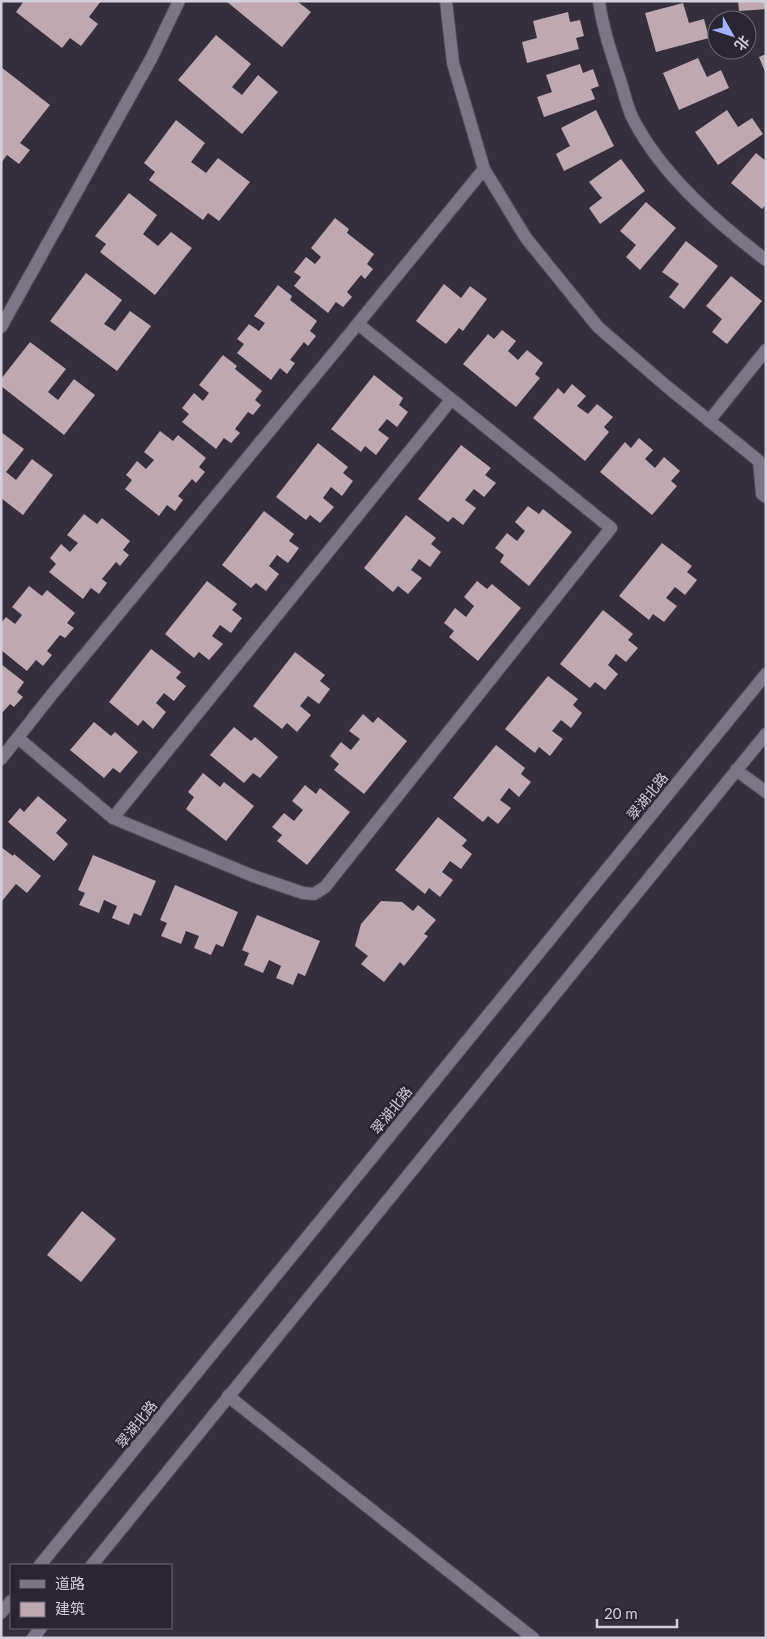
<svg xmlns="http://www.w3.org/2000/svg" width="767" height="1639" font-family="Lato,'Noto Sans SC',sans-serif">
	<rect width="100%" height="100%" fill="#342e3d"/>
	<g fill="#bfa9b0">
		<path d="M24,1H101L89,17L98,24L81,46L70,38L62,48L16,12Z"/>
		<path d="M226,1H297L311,12L282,47Z"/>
		<path d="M738,1H766V9L739,11Z"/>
		<path d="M683,3L689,23L704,19L709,38L656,52L645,13Z"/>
		<path d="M568,12L570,22L580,20L584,36L576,38L579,49L527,63L522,42L537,38L533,21Z"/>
		<path d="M216,35L251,64L232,87L242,95L258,75L278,92L242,134L178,80Z"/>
		<path d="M766,54V74L759,57Z"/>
		<path d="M698,58L707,77L721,70L729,88L679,110L663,73Z"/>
		<path d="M580,64L583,73L593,69L599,86L591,89L595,99L544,117L537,97L552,92L546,75Z"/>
		<path d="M1,67L50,105L20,143L30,150L19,164L7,155L1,163Z"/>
		<path d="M596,110L614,146L564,171L556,154L570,146L561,128Z"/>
		<path d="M727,110L738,127L752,118L763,134L718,165L695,132Z"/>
		<path d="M176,120L205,143L191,162L206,173L218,158L250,182L219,221L208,213L203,220L149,180L155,172L144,163Z"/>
		<path d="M756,153L766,161V205L762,209L731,183Z"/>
		<path d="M621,159L645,191L600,224L589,208L602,198L589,182Z"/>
		<path d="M129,193L157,215L143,234L158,246L171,232L192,248L155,295L100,252L106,244L95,236Z"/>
		<path d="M646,202L676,228L640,270L626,257L636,245L620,231Z"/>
		<path d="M335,218L349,229L347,233L374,254L367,264L373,269L365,279L361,275L347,292L352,297L343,307L336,302L328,313L294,286L301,277L294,272L306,257L315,264L321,257L311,248Z"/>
		<path d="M686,241L718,266L684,309L669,297L679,284L662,272Z"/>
		<path d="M86,273L122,300L104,324L115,331L130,311L151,326L117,371L50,321Z"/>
		<path d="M731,276L762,301L727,344L712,332L722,319L706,306Z"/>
		<path d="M444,284L461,298L470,286L487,299L463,331L459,328L446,344L416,321Z"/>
		<path d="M278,285L292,296L290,300L317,321L310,331L316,336L308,346L304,342L290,360L295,363L287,374L280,368L271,380L237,353L244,344L237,339L249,324L259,331L265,323L254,316Z"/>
		<path d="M502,330L516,341L508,351L518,360L527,350L543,363L535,374L540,378L516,407L463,364L488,334L494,339Z"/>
		<path d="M30,342L66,369L48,392L58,400L74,379L95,395L64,435L1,386V379Z"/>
		<path d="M223,355L237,366L235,369L262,391L255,400L261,405L253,415L248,412L235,429L240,433L231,443L224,438L216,449L182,422L189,414L182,408L194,393L203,401L209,393L199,385Z"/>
		<path d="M374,375L403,398L399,405L408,412L397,427L387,419L378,430L389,438L376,455L365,446L361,452L331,429Z"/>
		<path d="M572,384L586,396L577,406L588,414L597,404L613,417L604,427L609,432L585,461L533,418L558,388L564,394Z"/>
		<path d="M160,431L173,441L178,435L206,458L199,467L205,472L196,483L192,479L178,496L183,500L175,511L167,505L159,516L125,489L132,480L126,475L137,461L146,469L154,460L144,452Z"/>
		<path d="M1,432L24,449L6,472L16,480L32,459L53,475L23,515L1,498Z"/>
		<path d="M639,438L653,450L645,459L655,468L664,457L680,471L671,481L677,486L652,515L600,472L625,442L631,448Z"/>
		<path d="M318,443L348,467L343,473L353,481L342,496L331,487L323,498L334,507L320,523L310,515L306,520L276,497Z"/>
		<path d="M461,445L491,468L485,475L496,483L484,497L474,489L465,500L476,508L463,525L453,517L448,522L418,499Z"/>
		<path d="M528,506L539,514L543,509L572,532L529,586L500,562L504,555L495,548L507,533L517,541L525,531L515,522Z"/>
		<path d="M264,511L294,534L289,541L299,548L288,563L277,555L269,566L279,574L266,591L256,583L251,588L222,565Z"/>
		<path d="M84,514L97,524L102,518L130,541L123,550L129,555L120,566L116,562L102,579L107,583L99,594L91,588L83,599L49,572L56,564L50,558L61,544L70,552L78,543L67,535Z"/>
		<path d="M406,515L436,538L431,544L441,552L430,567L419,559L411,570L422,578L408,594L398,586L393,592L364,568Z"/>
		<path d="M662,543L692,566L687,572L697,580L685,595L675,587L666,598L677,606L664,622L653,614L649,620L619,596Z"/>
		<path d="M207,581L237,604L232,610L242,618L231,633L220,625L212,636L223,644L209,660L199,652L194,658L165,634Z"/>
		<path d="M477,581L487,589L492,584L521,608L478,661L449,637L454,631L444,623L455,608L466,617L474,606L464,597Z"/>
		<path d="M29,586L42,596L47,590L75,613L67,623L74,628L65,638L60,635L47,651L52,655L43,666L36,660L27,671L1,650V623L6,617L15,624L22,615L12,607Z"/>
		<path d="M603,610L633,634L628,640L638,648L626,662L616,654L608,665L618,674L605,690L595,682L590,688L560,664Z"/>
		<path d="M151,649L181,672L176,678L186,686L174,701L164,693L156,703L166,712L153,729L143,720L138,726L109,702Z"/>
		<path d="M295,652L325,675L320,681L330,689L319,704L308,696L300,706L311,715L297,732L287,723L282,729L253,706Z"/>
		<path d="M1,664L24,682L17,692L23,697L14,707L10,704L1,714Z"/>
		<path d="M548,676L578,699L573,705L582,713L571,728L561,720L552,731L563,739L550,756L539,747L535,753L505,729Z"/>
		<path d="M363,714L373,723L378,717L407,741L364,794L334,770L339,764L330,756L341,742L351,750L360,739L349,731Z"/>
		<path d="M94,722L111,736L115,732L138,752L120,773L113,768L104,778L70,750Z"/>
		<path d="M234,727L251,741L255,737L278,757L260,778L253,773L244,783L210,755Z"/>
		<path d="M496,745L525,768L521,774L531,782L519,797L509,788L500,800L511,808L498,824L488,816L483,822L453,798Z"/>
		<path d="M203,773L220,787L224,782L254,806L226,841L186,809L194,797L188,792Z"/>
		<path d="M305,785L316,794L320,788L350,812L307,865L277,841L282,835L272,827L284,813L294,821L303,810L292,801Z"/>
		<path d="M38,796L67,820L56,833L68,844L54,861L8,822L20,808L24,812Z"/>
		<path d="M438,817L467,840L462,846L472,854L461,869L450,861L442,872L453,880L440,897L429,888L425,894L395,870Z"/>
		<path d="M1,847L13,856L14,854L41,876L27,893L16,884L2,901Z"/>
		<path d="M93,855L156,881L141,916L134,913L129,925L112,918L117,906L104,900L99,913L79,905L85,893L78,890Z"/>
		<path d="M175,885L238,912L223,947L216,944L211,955L194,948L199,936L186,931L181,944L161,936L167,923L160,920Z"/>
		<path d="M381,901L402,902L413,911L418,905L436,920L424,934L428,936L404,966L400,962L384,982L361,964L368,956L355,946L361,924Z"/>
		<path d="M257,915L320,941L305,976L298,973L293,985L276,978L281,966L269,960L263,973L244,965L249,953L242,950Z"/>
		<path d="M82,1211L116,1239L81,1282L47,1255Z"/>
	</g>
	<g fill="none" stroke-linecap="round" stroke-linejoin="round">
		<defs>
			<g id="minor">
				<path d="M446,1L453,63L484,169L526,238L598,327L665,385L759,461L762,494L766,497"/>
				<path d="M599,1C603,31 613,58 622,86C625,97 628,109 633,119C662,175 716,222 766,260"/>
				<path d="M1,327L152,57L179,1"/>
				<path d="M709,421L766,350"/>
				<path d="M18,738L113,818L253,876L303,893L314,894L325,887L611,528L358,324"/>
				<path d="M1,759L49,698L338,348L484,169"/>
				<path d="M736,770L766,792"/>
				<path d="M113,818L451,400"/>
				<path d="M228,1396L533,1638"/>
			</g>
			<g id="tertiary">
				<path d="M40,1565L766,674"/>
				<path d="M92,1565L766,734"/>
				<path d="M1,1613L11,1601"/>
				<path d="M33,1638L41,1628"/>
			</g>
		</defs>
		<use href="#minor" stroke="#504a56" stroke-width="14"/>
		<use href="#tertiary" stroke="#504a56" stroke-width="14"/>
		<use href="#minor" stroke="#7b7586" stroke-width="12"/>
		<use href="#tertiary" stroke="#7b7586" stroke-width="12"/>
	</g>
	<g text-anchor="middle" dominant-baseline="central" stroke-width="5" stroke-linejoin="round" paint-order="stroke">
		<g font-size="14" fill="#d4d0d9" stroke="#2a2532">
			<text transform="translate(647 796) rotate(-51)">翠湖北路</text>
			<text transform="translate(391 1110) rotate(-51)">翠湖北路</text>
			<text transform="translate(136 1424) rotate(-51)">翠湖北路</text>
		</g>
	</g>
	<rect width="767" height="1639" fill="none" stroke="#d4d0d9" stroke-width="5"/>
	<rect x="10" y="1564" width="162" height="65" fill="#2a2532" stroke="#6e6975"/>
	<rect x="20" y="1580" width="25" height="8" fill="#7b7586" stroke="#6e6975"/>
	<text x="55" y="1589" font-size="15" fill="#d4d0d9">道路</text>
	<rect x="20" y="1602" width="25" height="15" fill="#bfa9b0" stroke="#6e6975"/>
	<text x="55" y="1614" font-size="15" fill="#d4d0d9">建筑</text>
	<g transform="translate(732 35) rotate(129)"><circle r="24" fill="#2a2532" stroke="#6e6975"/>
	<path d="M0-4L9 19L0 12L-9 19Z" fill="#a0b3fd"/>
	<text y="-8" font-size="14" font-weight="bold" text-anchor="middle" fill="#d4d0d9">北</text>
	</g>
	<path d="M597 1619v8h80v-8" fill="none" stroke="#d4d0d9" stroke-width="2.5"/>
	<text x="604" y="1619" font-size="15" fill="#d4d0d9" stroke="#2a2532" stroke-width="4" paint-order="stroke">20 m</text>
</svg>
